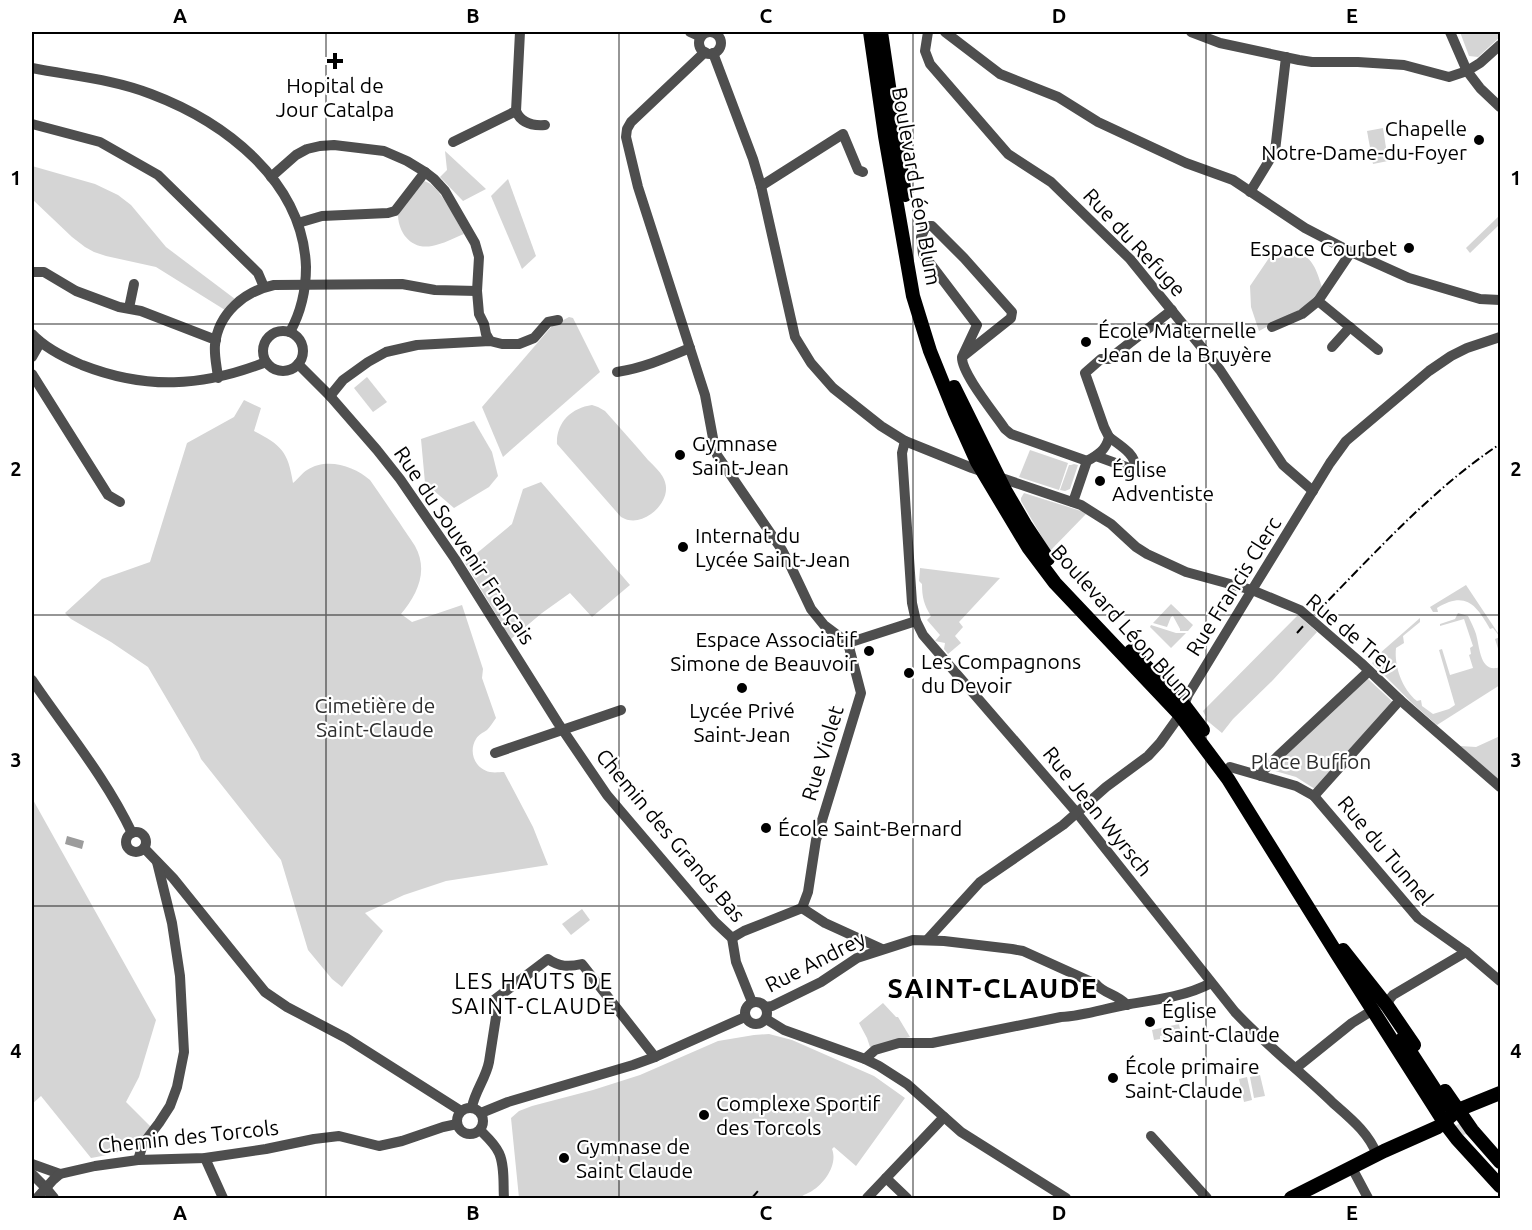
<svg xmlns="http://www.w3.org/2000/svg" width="1532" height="1230" font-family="Ubuntu,sans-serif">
	<rect width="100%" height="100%" fill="#fff"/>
	<g fill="#d5d5d5">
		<path d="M1458,32H1457H1500V37L1478,57L1469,56L1460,32Z"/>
		<path d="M1383,128L1388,161L1373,164L1367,131Z"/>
		<path d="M445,151L486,189L463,201L440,177L447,170Z"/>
		<path d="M32,166L95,184L118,195L131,205L166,247L235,299L225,310L156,267L106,256L94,252L85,247L72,237L32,199Z"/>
		<path d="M508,179L536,256L522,269L491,196Z"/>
		<path d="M424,181C439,184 456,220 464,234C454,238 443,244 432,246C412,250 399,234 398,216H388Z"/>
		<path d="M1500,215V224L1470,253L1466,248Z"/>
		<path d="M1287,249C1313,255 1315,266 1323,290L1310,304L1259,331L1251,307L1250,286L1269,258Z"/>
		<path d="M569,317L573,318L600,372L503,457L482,407L552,326Z"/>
		<path d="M367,377L387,402L373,412L354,388Z"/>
		<path d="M244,400L261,408L254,431C281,445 288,451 293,483C298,479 302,473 307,470C327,457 354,466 370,480C380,494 389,508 399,522C404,530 410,538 415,546C429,571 417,595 401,614L412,622L462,605L483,669L482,678L496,718C493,722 490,727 487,730C483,733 479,734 476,739C468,752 475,769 490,772C495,773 500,772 504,772L533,827L548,865L446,881L404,895L365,913L383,931L342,987L332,979L308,950L281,860L201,759L198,752L148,667L111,642L71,619L65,613L102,579L150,562L187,443L234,417Z"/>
		<path d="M592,405L598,407L605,411C619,427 634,443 648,460C654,466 663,474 665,482C669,494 661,507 651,514C641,521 631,523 621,517L557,444C556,423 571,408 592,405Z"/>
		<path d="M474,421L492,452L498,476L489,487L454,508L425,483L421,439Z"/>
		<path d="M1030,450L1068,463L1059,490L1019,477Z"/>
		<path d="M1074,464L1078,465L1070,489L1065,491L1060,490L1069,465H1071Z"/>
		<path d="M541,482L630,585L592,617L570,593L542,613L511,639L465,563L512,524L523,489Z"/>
		<path d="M1024,493L1081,511L1086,514L1050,551L1021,501V498Z"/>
		<path d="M920,568L1000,578L959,622L963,627L955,636L961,643L948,654L944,649L945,643L935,641L940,635L927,620L931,616C924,605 922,597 922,584L919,581Z"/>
		<path d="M1466,585L1500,636V655L1495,639L1500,637L1493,628L1490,629C1476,604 1465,591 1437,608L1438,612H1433L1430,607Z"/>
		<path d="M1171,604L1193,625L1188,631H1180V629L1173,616L1171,617L1167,627L1153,623Z"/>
		<path d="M1458,613L1468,616C1471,622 1474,628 1476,634C1480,648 1480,674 1500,667V685L1437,725L1413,704L1372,663L1376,660L1379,654L1420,618V622L1403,636L1404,643L1396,648C1394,666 1402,689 1417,701L1421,700L1422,706L1433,714L1449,709L1455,705L1439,650L1442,649L1450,675L1473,668L1469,655L1471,654L1470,648L1473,646L1464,619L1440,626V624L1455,619Z"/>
		<path d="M1298,615L1317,632L1273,680L1233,719L1222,733L1205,719L1206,717L1203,711Z"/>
		<path d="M1151,625L1176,633H1186L1171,648L1150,627Z"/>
		<path d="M1367,678L1394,703L1315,789L1296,777L1268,769Z"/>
		<path d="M1500,736V781L1460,746L1476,747Z"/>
		<path d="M32,798L156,1020L139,1077L126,1102L152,1128C147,1133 143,1138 138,1142C124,1153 106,1155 91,1158L41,1096L32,1104Z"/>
		<path d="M582,909L590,920L571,935L562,924Z"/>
		<path d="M883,1003L896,1017H898L910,1037L870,1047L867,1038L859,1023Z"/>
		<path d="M1179,1024L1181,1034L1164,1038L1163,1035L1160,1036V1039L1154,1040L1152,1030Z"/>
		<path d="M769,1034L792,1040L874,1076L905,1098L856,1166L834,1147L832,1149C838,1164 825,1183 812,1191C807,1194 804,1194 800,1198H519L511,1118L519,1111L532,1106L593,1090L640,1075L718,1041L754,1035Z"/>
		<path d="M1260,1075L1265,1096L1254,1098L1250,1077Z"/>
		<path d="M1247,1077L1252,1100L1244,1102L1239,1079Z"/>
	</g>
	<path fill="#9c9c9c" d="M67,836L84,841L82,849L65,844Z"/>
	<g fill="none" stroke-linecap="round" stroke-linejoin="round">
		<path stroke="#d9d9d9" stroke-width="14" stroke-dasharray="14 7" stroke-linecap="butt" d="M1446,1107L1464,1135"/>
		<g stroke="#4e4e4e" stroke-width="10">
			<path d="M520,32L516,111C521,123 532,126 545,125"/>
			<path d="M690,32L701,37"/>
			<path d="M928,32L925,51L930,64L1008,154L1051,182L1130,259L1220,370L1283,465L1313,491"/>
			<path d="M945,32L1000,74L1058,97L1098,122L1186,163L1233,180L1305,228L1351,252L1409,278L1480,299L1500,300"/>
			<path d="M1191,32L1220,43L1299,60L1312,62H1358L1404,65L1449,77L1467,71L1480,63L1500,45"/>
			<path d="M1450,32L1467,71L1480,88L1500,107"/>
			<circle cx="710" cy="43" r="11"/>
			<path d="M705,52L631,122L627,129L626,137L638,187L705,395L715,449L717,455L782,550L792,569L811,609L824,625L848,643"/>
			<path d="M713,53L753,159L761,186L795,337L811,363L833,388L881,426L905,441L972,468L1081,505L1111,524L1136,547L1147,554L1186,572L1252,590L1300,610L1361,663L1400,700L1500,787"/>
			<path d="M32,68C72,76 113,79 151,94C225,122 303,181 306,267C306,290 301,312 290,332"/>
			<path d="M32,124L100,142L158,175L258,273L264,287"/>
			<path d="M453,142L516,111"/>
			<path d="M271,177L296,155L307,149L320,146L334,145L384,151L407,161L425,172L434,179L445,191L475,243L479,257L477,291L479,314L484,324L486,334L490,341"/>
			<path d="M761,186L843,134L858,170L863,172"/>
			<path d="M1250,192L1275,151L1286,57"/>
			<path d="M298,223L322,216L388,213L395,211L425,172"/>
			<path d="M1351,252L1318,301L1378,350"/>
			<path d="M32,272H44L76,291L119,307L141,311L216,340"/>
			<path d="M129,308L134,284"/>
			<path d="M1272,327L1302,314L1318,301"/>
			<circle cx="283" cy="351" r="20"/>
			<path d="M32,334C45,348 63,357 82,365C146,390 202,387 266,362"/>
			<path d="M1332,347L1350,327"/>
			<path d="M32,357L40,343"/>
			<path d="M962,357L977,325L923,254L921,237L926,226H932L964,258L1012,312L1011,318L962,357C961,373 995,414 1005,429L1011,434L1087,461"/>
			<path d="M298,364L330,396L377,450L400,479L455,559L558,723L607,795L715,922L732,938L736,962L752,1002"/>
			<path d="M617,372C643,368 666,358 690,348"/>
			<path d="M32,374L108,495L120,502"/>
			<path d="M218,378C217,367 214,356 215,345C218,313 245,291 274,285L402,284L435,290L477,291"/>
			<path d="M330,396L343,380L368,362L386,352L417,345L490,341L502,344H519L534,338L548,322L558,320"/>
			<path d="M905,441L902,453L912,603L916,621L923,635L1077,813L1235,1012C1266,1045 1301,1072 1333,1103C1350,1118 1369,1133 1377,1155"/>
			<path d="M1096,456L1129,468L1135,467C1136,454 1119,445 1109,437"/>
			<path d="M1073,502L1087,461C1098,455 1106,450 1109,437L1104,427L1085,373L1101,359H1109L1172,310"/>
			<path d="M848,643L916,621"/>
			<path d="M32,680C66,730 106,778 132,833"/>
			<path d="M495,753L621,710"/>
			<path d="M1230,767L1296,786L1314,796L1418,918L1466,952L1500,981"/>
			<path d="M1261,776L1263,771L1277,757L1369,671"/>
			<path d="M1314,796L1400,700"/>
			<circle cx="136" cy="842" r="10"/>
			<path d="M144,848L173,878L265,992L287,1007L346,1038L461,1111"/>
			<path d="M802,908L808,892L816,840L861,693L848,643"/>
			<path d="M802,908L825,923L882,949"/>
			<path d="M732,938L744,931L802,908"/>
			<path d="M927,940L980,882L1063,825L1106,787L1148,756L1160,743L1180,715L1188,695L1252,590L1330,463L1346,441L1429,371L1451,356L1467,348L1500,337"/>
			<circle cx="756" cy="1013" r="11"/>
			<path d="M766,1007L772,1006L821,982L857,958L913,940L944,941L1012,949L1023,951L1096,984C1104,994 1117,994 1127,1005"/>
			<path d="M1388,1007L1389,1000L1393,995L1466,952"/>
			<path d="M766,1019L784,1030L865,1059L879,1066L907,1084L961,1132L1066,1198"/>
			<path d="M865,1059L875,1050L899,1043H932L1061,1017C1085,1016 1106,1008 1130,1004C1156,1000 1187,996 1211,983"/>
			<path d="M1296,1068L1352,1023L1373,1010"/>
			<path d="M472,1107C475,1091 486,1078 489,1062L496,1017V1010L494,1000L548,959C559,967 569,967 582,964L655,1057"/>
			<circle cx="470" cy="1121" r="13"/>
			<path d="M481,1113L508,1102L633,1065L655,1057L745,1017"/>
			<path d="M480,1130C487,1137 495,1144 499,1153C505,1166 503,1185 504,1198"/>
			<path d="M1151,1136L1207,1198"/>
			<path d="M205,1158L223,1198"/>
			<path d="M138,1160L143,1144L159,1123L170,1106L177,1087L184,1052L180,976L172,923L157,862"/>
			<path d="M32,1164L60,1174"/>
			<path d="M1352,1168L1368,1198"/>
			<path d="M32,1174L45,1187L54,1198"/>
			<path d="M886,1178L907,1198"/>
			<path d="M37,1198L53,1180L60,1174L95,1166L138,1160L205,1158L266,1149L314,1139L339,1136L379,1146L402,1141L443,1127L457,1124"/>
			<path d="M867,1198L944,1117"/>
		</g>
		<g stroke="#000" stroke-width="14">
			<path d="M870,32L885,136L913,296L930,351L955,413L977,462L1028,547L1055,583L1180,715L1228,779L1337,954L1444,1122L1457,1139L1500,1186"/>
			<path d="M881,32L905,195"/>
			<path d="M954,387L1005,490L1026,526L1048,559"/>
			<path d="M1131,651L1184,705L1203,730"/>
			<path d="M1343,950L1388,1007L1414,1045"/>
			<path d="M1402,1039L1445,1105"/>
			<path d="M1445,1091L1472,1130L1500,1162"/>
			<path d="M1291,1198L1384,1151L1438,1127L1458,1110L1500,1093"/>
		</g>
		<g stroke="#000" stroke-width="2" stroke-dasharray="9 3 1.5 3" stroke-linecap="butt">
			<path d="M1317,612C1375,553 1431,490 1500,444"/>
			<path d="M1297,633L1305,624"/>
			<path d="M752,1198L758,1191"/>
		</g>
	</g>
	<path fill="none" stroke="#000" stroke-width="1.5" stroke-opacity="0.55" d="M326,32V1198M619,32V1198M913,32V1198M1206,32V1198M32,324H1500M32,615H1500M32,906H1500"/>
	<g fill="#000" stroke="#fff" stroke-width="2">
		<path d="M332 52h6v6h6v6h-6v6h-6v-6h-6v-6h6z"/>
		<circle cx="1479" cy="140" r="6"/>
		<circle cx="1409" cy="248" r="6"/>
		<circle cx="1086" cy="342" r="6"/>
		<circle cx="680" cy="455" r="6"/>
		<circle cx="1100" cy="481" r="6"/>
		<circle cx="683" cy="547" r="6"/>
		<circle cx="869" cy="651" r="6"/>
		<circle cx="909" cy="673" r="6"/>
		<circle cx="742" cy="688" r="6"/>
		<circle cx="766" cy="828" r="6"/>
		<circle cx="1150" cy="1022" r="6"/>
		<circle cx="1113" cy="1078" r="6"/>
		<circle cx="704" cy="1115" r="6"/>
		<circle cx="564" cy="1158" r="6"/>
	</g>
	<g text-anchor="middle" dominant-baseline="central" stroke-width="4.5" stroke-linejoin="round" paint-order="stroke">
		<g font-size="21" fill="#000" stroke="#fff" text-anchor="start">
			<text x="335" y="85" text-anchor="middle">Hopital de<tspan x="335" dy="24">Jour Catalpa</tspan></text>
			<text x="1467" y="128" text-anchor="end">Chapelle<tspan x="1467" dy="24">Notre-Dame-du-Foyer</tspan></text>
			<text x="1397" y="248" text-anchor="end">Espace Courbet</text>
			<text x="1098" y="330">École Maternelle<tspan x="1098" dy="24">Jean de la Bruyère</tspan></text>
			<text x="692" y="443">Gymnase<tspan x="692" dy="24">Saint-Jean</tspan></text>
			<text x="1112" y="469">Église<tspan x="1112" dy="24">Adventiste</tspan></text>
			<text x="695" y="535">Internat du<tspan x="695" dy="24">Lycée Saint-Jean</tspan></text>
			<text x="857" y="639" text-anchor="end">Espace Associatif<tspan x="857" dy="24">Simone de Beauvoir</tspan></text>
			<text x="921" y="661">Les Compagnons<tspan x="921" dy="24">du Devoir</tspan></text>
			<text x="742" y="710" text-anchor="middle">Lycée Privé<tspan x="742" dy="24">Saint-Jean</tspan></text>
			<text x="778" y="828">École Saint-Bernard</text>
			<text x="1162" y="1010">Église<tspan x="1162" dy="24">Saint-Claude</tspan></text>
			<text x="1125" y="1066">École primaire<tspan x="1125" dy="24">Saint-Claude</tspan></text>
			<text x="716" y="1103">Complexe Sportif<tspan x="716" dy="24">des Torcols</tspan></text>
			<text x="576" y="1146">Gymnase de<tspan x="576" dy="24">Saint Claude</tspan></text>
		</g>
		<g font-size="21" fill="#000" stroke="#fff">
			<text transform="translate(917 186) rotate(80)">Boulevard Léon Blum</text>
			<text transform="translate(1135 242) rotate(47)">Rue du Refuge</text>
			<text transform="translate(465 545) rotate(56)">Rue du Souvenir Français</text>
			<text transform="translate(1233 586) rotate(-58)">Rue Francis Clerc</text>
			<text transform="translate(1123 622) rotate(48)">Boulevard Léon Blum</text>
			<text transform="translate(1352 633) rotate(40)">Rue de Trey</text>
			<text transform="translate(822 753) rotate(-73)">Rue Violet</text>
			<text transform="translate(1098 811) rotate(51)">Rue Jean Wyrsch</text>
			<text transform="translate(671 835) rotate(50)">Chemin des Grands Bas</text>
			<text transform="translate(1386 850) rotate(50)">Rue du Tunnel</text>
			<text transform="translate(815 961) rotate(-27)">Rue Andrey</text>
			<text transform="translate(188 1136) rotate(-6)">Chemin des Torcols</text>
		</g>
		<g font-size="21" fill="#2c2c2c" stroke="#fff">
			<text x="375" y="705">Cimetière de<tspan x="375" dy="24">Saint-Claude</tspan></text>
			<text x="1311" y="761">Place Buffon</text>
		</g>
		<g font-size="22" letter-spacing="1.5" fill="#000" stroke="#fff">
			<text x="534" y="980">LES HAUTS DE<tspan x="534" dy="25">SAINT-CLAUDE</tspan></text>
		</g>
		<g font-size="27" font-weight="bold" letter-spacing="1.5" fill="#000" stroke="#fff">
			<text x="993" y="988">SAINT-CLAUDE</text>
		</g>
	</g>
	<rect width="1532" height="1230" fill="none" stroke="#ffffff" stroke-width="66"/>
	<rect x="33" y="33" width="1466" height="1164" fill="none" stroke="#000" stroke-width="2"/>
	<g font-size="20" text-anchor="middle" font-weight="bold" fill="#000">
		<text x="180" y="23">A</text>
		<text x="473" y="23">B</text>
		<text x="766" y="23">C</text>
		<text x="1059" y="23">D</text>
		<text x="1352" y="23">E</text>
		<text x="16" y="185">1</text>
		<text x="1516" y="185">1</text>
		<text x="16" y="476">2</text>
		<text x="1516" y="476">2</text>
		<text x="16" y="767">3</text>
		<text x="1516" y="767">3</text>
		<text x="16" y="1058">4</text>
		<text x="1516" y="1058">4</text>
		<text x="180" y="1220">A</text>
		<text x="473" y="1220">B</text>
		<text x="766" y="1220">C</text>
		<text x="1059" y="1220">D</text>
		<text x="1352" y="1220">E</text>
	</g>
</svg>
